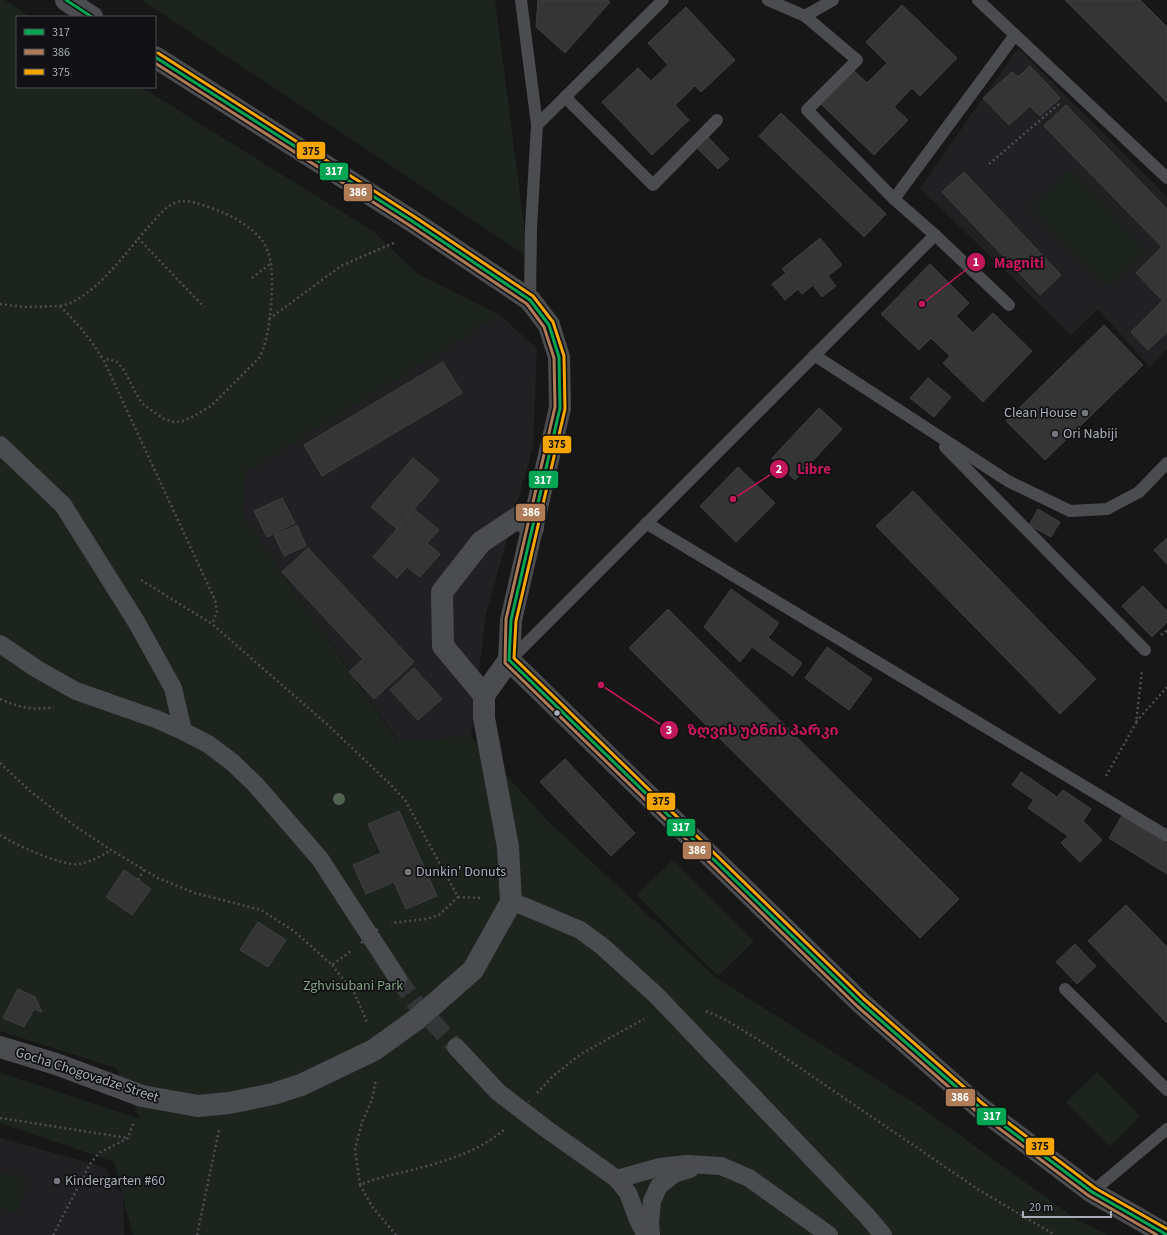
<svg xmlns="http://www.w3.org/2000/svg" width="1167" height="1235" font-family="'Source Sans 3','Noto Sans Georgian',sans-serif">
	<rect width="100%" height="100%" fill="#171717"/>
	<g fill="#212123">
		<path d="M1018,48L1167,197V349L1150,367L1098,309L1071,335L920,188Z"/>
		<path d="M500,315L537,349L533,447L486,614L471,737L398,741L242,514L246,472Z"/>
		<path d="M0,1138L104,1167L123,1195L124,1235H0Z"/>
	</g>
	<g fill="#1d241e">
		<path d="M0,0H5L30,17H17V87H141L373,231L418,274L500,315L246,472L242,514L397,741L471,737L548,821L715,977L922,1108L1076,1219L1108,1235H133L114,1162L0,1123V1073L140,1119L116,1068L0,1031Z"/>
		<path d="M142,0H495L528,257Z"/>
		<path d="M1070,170L1146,250L1106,287L1031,208Z"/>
		<path d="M673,860L754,941L718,976L637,895Z"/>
		<path d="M1097,1072L1140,1116L1110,1146L1066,1102Z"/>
		<path d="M0,1173L26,1177L19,1213L0,1209Z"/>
	</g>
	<g fill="#353536" stroke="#3f4043">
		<path d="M538,0H607L610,2L565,53L536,27Z"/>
		<path d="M1065,0H1140L1167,27V102Z"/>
		<path d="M902,5L957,58L920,96L912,88L894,107L908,120L874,155L821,104L854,71L867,83L887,63L866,42Z"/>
		<path d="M686,7L735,60L701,92L695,86L675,105L689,120L652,155L602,102L638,68L651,81L668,65L648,43Z"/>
		<path d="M1030,66L1060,98L1040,116L1030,106L1009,125L983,98L1012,72L1018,77Z"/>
		<path d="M1066,105L1167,209V305L1136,273L1162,247L1044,126Z"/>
		<path d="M781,113L886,214L864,237L759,136Z"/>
		<path d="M707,136L729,159L718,169L696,147Z"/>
		<path d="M964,172L1061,275L1040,295L942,192Z"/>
		<path d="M820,238L842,265L828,276L836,286L822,297L813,285L802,294L798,289L785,300L772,284L786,273L782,269Z"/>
		<path d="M930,264L969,303L956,316L973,333L993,313L1032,351L983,402L943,363L950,356L931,338L919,350L881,314Z"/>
		<path d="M1163,300L1167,305V332L1148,350L1131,332Z"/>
		<path d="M1104,325L1143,365L1045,460L1006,421Z"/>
		<path d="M443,362L462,393L322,476L304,445Z"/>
		<path d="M928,378L951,397L934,417L910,398Z"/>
		<path d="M819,408L842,429L795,480L772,458Z"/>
		<path d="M413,458L439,480L397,529L371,507Z"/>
		<path d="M738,467L775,503L736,542L700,506Z"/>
		<path d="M913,491L1096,679L1060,714L876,526Z"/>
		<path d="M282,498L295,523L267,537L254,511Z"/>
		<path d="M414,509L439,530L427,543L440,554L420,577L407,567L397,578L373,557Z"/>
		<path d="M1038,509L1060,522L1051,537L1029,525Z"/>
		<path d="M297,525L306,546L284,556L274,535Z"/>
		<path d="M1167,538V564L1154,550Z"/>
		<path d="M308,548L414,662L374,699L349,672L363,659L282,572Z"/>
		<path d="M1143,586L1167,611V622L1152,637L1122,606Z"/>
		<path d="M731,589L779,623L768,638L802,663L793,676L752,647L740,662L704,627Z"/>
		<path d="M668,609L959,899L920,938L629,648Z"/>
		<path d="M827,647L872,679L849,710L805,678Z"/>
		<path d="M414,668L442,699L418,720L390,690Z"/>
		<path d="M565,759L635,833L611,856L540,782Z"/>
		<path d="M1021,772L1057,797L1063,790L1091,809L1083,821L1102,840L1080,862L1061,843L1068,836L1028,808L1034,800L1012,785Z"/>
		<path d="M399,811L437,896L406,909L394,882L366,894L353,865L381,853L368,824Z"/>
		<path d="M1122,816L1167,844V874L1109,838Z"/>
		<path d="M124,870L151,889L132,915L106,897Z"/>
		<path d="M1126,905L1167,947V1023L1088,941Z"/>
		<path d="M258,922L286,940L268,967L240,950Z"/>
		<path d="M1075,944L1096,966L1077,984L1056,962Z"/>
		<path d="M18,989L35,997L42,1012L34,1009L24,1027L3,1018Z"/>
	</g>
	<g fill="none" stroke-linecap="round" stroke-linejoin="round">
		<path stroke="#343537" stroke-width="18" stroke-dasharray="18 9" stroke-linecap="butt" d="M398,979L417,1005L456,1047"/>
		<g stroke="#4d4e52" stroke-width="2.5" stroke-dasharray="2 3" stroke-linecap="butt">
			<path d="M989,164L1059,104"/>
			<path d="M138,238L204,307"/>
			<path d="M252,278L271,263"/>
			<path d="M0,304L24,307L60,306C78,324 90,338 104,361L215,600L217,612L212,624"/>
			<path d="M60,306C95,299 127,250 151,224C160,214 168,203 182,201C194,200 226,213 236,219C263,236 271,246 272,278C272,301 270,338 259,358L211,406L194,416L183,421L174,422L164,419L144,405L138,397L124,370L117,362L109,359L104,361"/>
			<path d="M269,319L341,266L396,242"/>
			<path d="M141,580L212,624L329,726L390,784L405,800L458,897L439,915L426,919L391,923"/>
			<path d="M1161,635L1167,630"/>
			<path d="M0,699C18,707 34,711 54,707"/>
			<path d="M1136,722L1167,687"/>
			<path d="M0,763L30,791L75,826L111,850L158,878L195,893L261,910L294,931L332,965L351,951"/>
			<path d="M1106,776L1136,723L1142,671"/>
			<path d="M0,835C16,845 61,866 79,864C91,862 101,856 111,850"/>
			<path d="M138,880L144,870"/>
			<path d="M458,897L483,898"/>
			<path d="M332,965L355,994L367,1022"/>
			<path d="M706,1011L726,1020L762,1042L979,1190L1055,1235"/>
			<path d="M537,1093L553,1076L581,1054L644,1019"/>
			<path d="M0,1118L128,1138"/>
			<path d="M360,1185L355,1149L362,1122L372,1100L376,1079"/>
			<path d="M53,1235L90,1164L99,1153L128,1138L134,1121"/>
			<path d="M197,1235L219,1130"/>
			<path d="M396,1235L373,1208L360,1185C378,1177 397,1174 416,1169C447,1161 482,1150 506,1128"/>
		</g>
		<g stroke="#4b4c50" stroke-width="12">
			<path d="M521,0L537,125L663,0"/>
			<path d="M768,0L805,16L833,0"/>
			<path d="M978,0L1167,178"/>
			<path d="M805,16L857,60L807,110L894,199L1015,35"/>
			<path d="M565,97L653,185L717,120"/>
			<path d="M894,199L935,235L1009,305"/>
			<path d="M530,300L531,228L537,125"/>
			<path d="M814,355L1008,481L1070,511L1107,509L1139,492L1167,463"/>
			<path d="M945,447L1145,650"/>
			<path d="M646,523L1167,836"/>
			<path d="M510,660L935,235"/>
			<path d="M1065,989L1167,1090"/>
			<path d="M1092,1192L1167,1129"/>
		</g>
		<g stroke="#4b4c50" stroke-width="18">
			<path d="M0,445L63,505L137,623L173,688L183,731"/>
			<path d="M0,644L37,669L76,691L156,719L183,731L208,744L232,762L255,784L320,859L398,979"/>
			<path d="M511,902L526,907L580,930L602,946L656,995L867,1216L883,1235"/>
			<path d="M456,1047L498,1092L545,1128L617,1179L628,1193L638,1220L646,1235"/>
			<path d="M617,1179L660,1167L687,1164L721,1166L749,1178L829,1235"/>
			<path d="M651,1235L650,1222L652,1201L659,1186L674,1174L690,1169"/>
		</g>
		<g stroke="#4b4c50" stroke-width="22">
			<path d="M484,695L443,646L442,592L481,542L517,518L533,528"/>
			<path d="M433,1005L473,970L511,902L508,847L484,718V695L509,660"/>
			<path d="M0,1047L56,1064L142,1096L198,1106L229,1103L273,1094L301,1085L374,1050L417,1019"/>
		</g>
		<g stroke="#4b4c50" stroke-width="22">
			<path d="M66,0L92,17"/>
			<path d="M155,57L412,221L530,300L549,325L559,357L560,408L511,620L509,660L861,1003L979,1107L1092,1192L1167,1235"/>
		</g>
		<g stroke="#4d4e52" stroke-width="2.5" stroke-dasharray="2 3" stroke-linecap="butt">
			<path d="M361,943L379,928"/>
			<path d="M517,1118L529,1101"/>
		</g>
		<path stroke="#4b4c50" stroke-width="22" d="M417,1019L433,1005"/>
		<defs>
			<g id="bus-1">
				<path d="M66,0L92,17"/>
				<path d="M155,57L412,221L530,300L549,325L559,357L560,408L511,620L509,660L861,1003L979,1107L1092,1192L1167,1235"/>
			</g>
			<path id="bus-2" d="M155,63L409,225L527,304L544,327L554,358L555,407L506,619L505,663L858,1007L976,1111L1089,1196L1157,1235"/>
			<path id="bus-3" d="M158,53L415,217L533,296L553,322L564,356L565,409L516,621L514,658L864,999L982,1103L1095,1188L1167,1229"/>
		</defs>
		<use href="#bus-1" stroke="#111113" stroke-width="6"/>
		<use href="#bus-2" stroke="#111113" stroke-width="6"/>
		<use href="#bus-3" stroke="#111113" stroke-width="6"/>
		<use href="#bus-1" stroke="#00a651" stroke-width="3"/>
		<use href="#bus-2" stroke="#b07c57" stroke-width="3"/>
		<use href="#bus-3" stroke="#f7a600" stroke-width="3"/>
	</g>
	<circle fill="#506451" cx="339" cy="799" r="6"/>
	<g fill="#757880" stroke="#111113" stroke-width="1.5">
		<circle cx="1085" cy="413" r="4"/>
		<circle cx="1055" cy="434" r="4"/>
		<circle cx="408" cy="872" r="4"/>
		<circle cx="57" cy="1181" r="4"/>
	</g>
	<circle fill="#a8adb8" stroke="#111113" stroke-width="1.5" cx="557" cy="713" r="3.5"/>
	<g text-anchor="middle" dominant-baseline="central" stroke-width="3.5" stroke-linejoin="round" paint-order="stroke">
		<g font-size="14" fill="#a8adb8" stroke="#111113" text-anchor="start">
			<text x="1077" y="413" text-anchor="end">Clean House</text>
			<text x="1063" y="434">Ori Nabiji</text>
			<text x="416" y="872">Dunkin' Donuts</text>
			<text x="65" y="1181">Kindergarten #60</text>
		</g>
		<g font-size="14" fill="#7fa381" stroke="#111113">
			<text x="353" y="986">Zghvisubani Park</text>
		</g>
		<g font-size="14" fill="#a8adb8" stroke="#111113">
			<text transform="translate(87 1075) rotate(18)">Gocha Chogovadze Street</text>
		</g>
	</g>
	<path fill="none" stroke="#c2185b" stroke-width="1.5" d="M922 304L976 262M733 499L779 469M601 685L669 730"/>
	<g fill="#c2185b" stroke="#111113" stroke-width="1.5">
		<circle cx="922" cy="304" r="4"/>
		<circle cx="733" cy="499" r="4"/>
		<circle cx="601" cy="685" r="4"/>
		<circle cx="976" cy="262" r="10"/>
		<circle cx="779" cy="469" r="10"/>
		<circle cx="669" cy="730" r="10"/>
	</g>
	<g font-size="12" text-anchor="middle" font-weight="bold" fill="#fff">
		<text x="976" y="266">1</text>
		<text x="779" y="473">2</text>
		<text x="669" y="734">3</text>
	</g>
	<g font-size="15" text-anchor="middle" font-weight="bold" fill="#c2185b" stroke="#111113" stroke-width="3.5" stroke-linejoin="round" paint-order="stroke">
		<text x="1019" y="268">Magniti</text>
		<text x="814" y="474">Libre</text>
		<text x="763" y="735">ზღვის უბნის პარკი</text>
	</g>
	<g stroke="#111113" stroke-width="1.5">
		<rect x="296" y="141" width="30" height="19" rx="4" fill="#f7a600"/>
		<rect x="319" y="162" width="30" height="19" rx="4" fill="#00a651"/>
		<rect x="343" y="183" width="30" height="19" rx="4" fill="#b07c57"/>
		<rect x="542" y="435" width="30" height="19" rx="4" fill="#f7a600"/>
		<rect x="528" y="470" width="31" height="19" rx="4" fill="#00a651"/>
		<rect x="515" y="503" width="31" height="19" rx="4" fill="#b07c57"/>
		<rect x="646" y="792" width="30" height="19" rx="4" fill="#f7a600"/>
		<rect x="666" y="818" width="30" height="19" rx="4" fill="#00a651"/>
		<rect x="682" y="841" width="30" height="19" rx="4" fill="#b07c57"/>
		<rect x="945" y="1088" width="31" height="19" rx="4" fill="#b07c57"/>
		<rect x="976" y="1107" width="31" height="19" rx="4" fill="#00a651"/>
		<rect x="1025" y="1137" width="30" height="19" rx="4" fill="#f7a600"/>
	</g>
	<g font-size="11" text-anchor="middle" font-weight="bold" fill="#fff">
		<text x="334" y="175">317</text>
		<text x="358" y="196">386</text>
		<text x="543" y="484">317</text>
		<text x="531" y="516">386</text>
		<text x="681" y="831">317</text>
		<text x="697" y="854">386</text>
		<text x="960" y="1101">386</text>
		<text x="992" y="1120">317</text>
	</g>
	<g font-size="11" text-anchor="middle" font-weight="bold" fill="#111">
		<text x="311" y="155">375</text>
		<text x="557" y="448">375</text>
		<text x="661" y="805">375</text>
		<text x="1040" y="1150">375</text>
	</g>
	<rect x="16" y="16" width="140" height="72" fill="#111113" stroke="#4d4f55"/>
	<rect x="24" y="29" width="20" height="6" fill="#00a651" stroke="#4d4f55"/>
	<text x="52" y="36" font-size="12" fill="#a8adb8">317</text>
	<rect x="24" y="49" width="20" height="6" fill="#b07c57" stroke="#4d4f55"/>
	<text x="52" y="56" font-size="12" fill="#a8adb8">386</text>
	<rect x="24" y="69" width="20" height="6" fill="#f7a600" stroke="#4d4f55"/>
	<text x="52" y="76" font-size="12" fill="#a8adb8">375</text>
	<path d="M1023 1211v6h88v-6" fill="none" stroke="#a8adb8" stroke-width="2"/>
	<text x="1029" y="1211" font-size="12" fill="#a8adb8" stroke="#111113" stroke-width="3" paint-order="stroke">20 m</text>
</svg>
